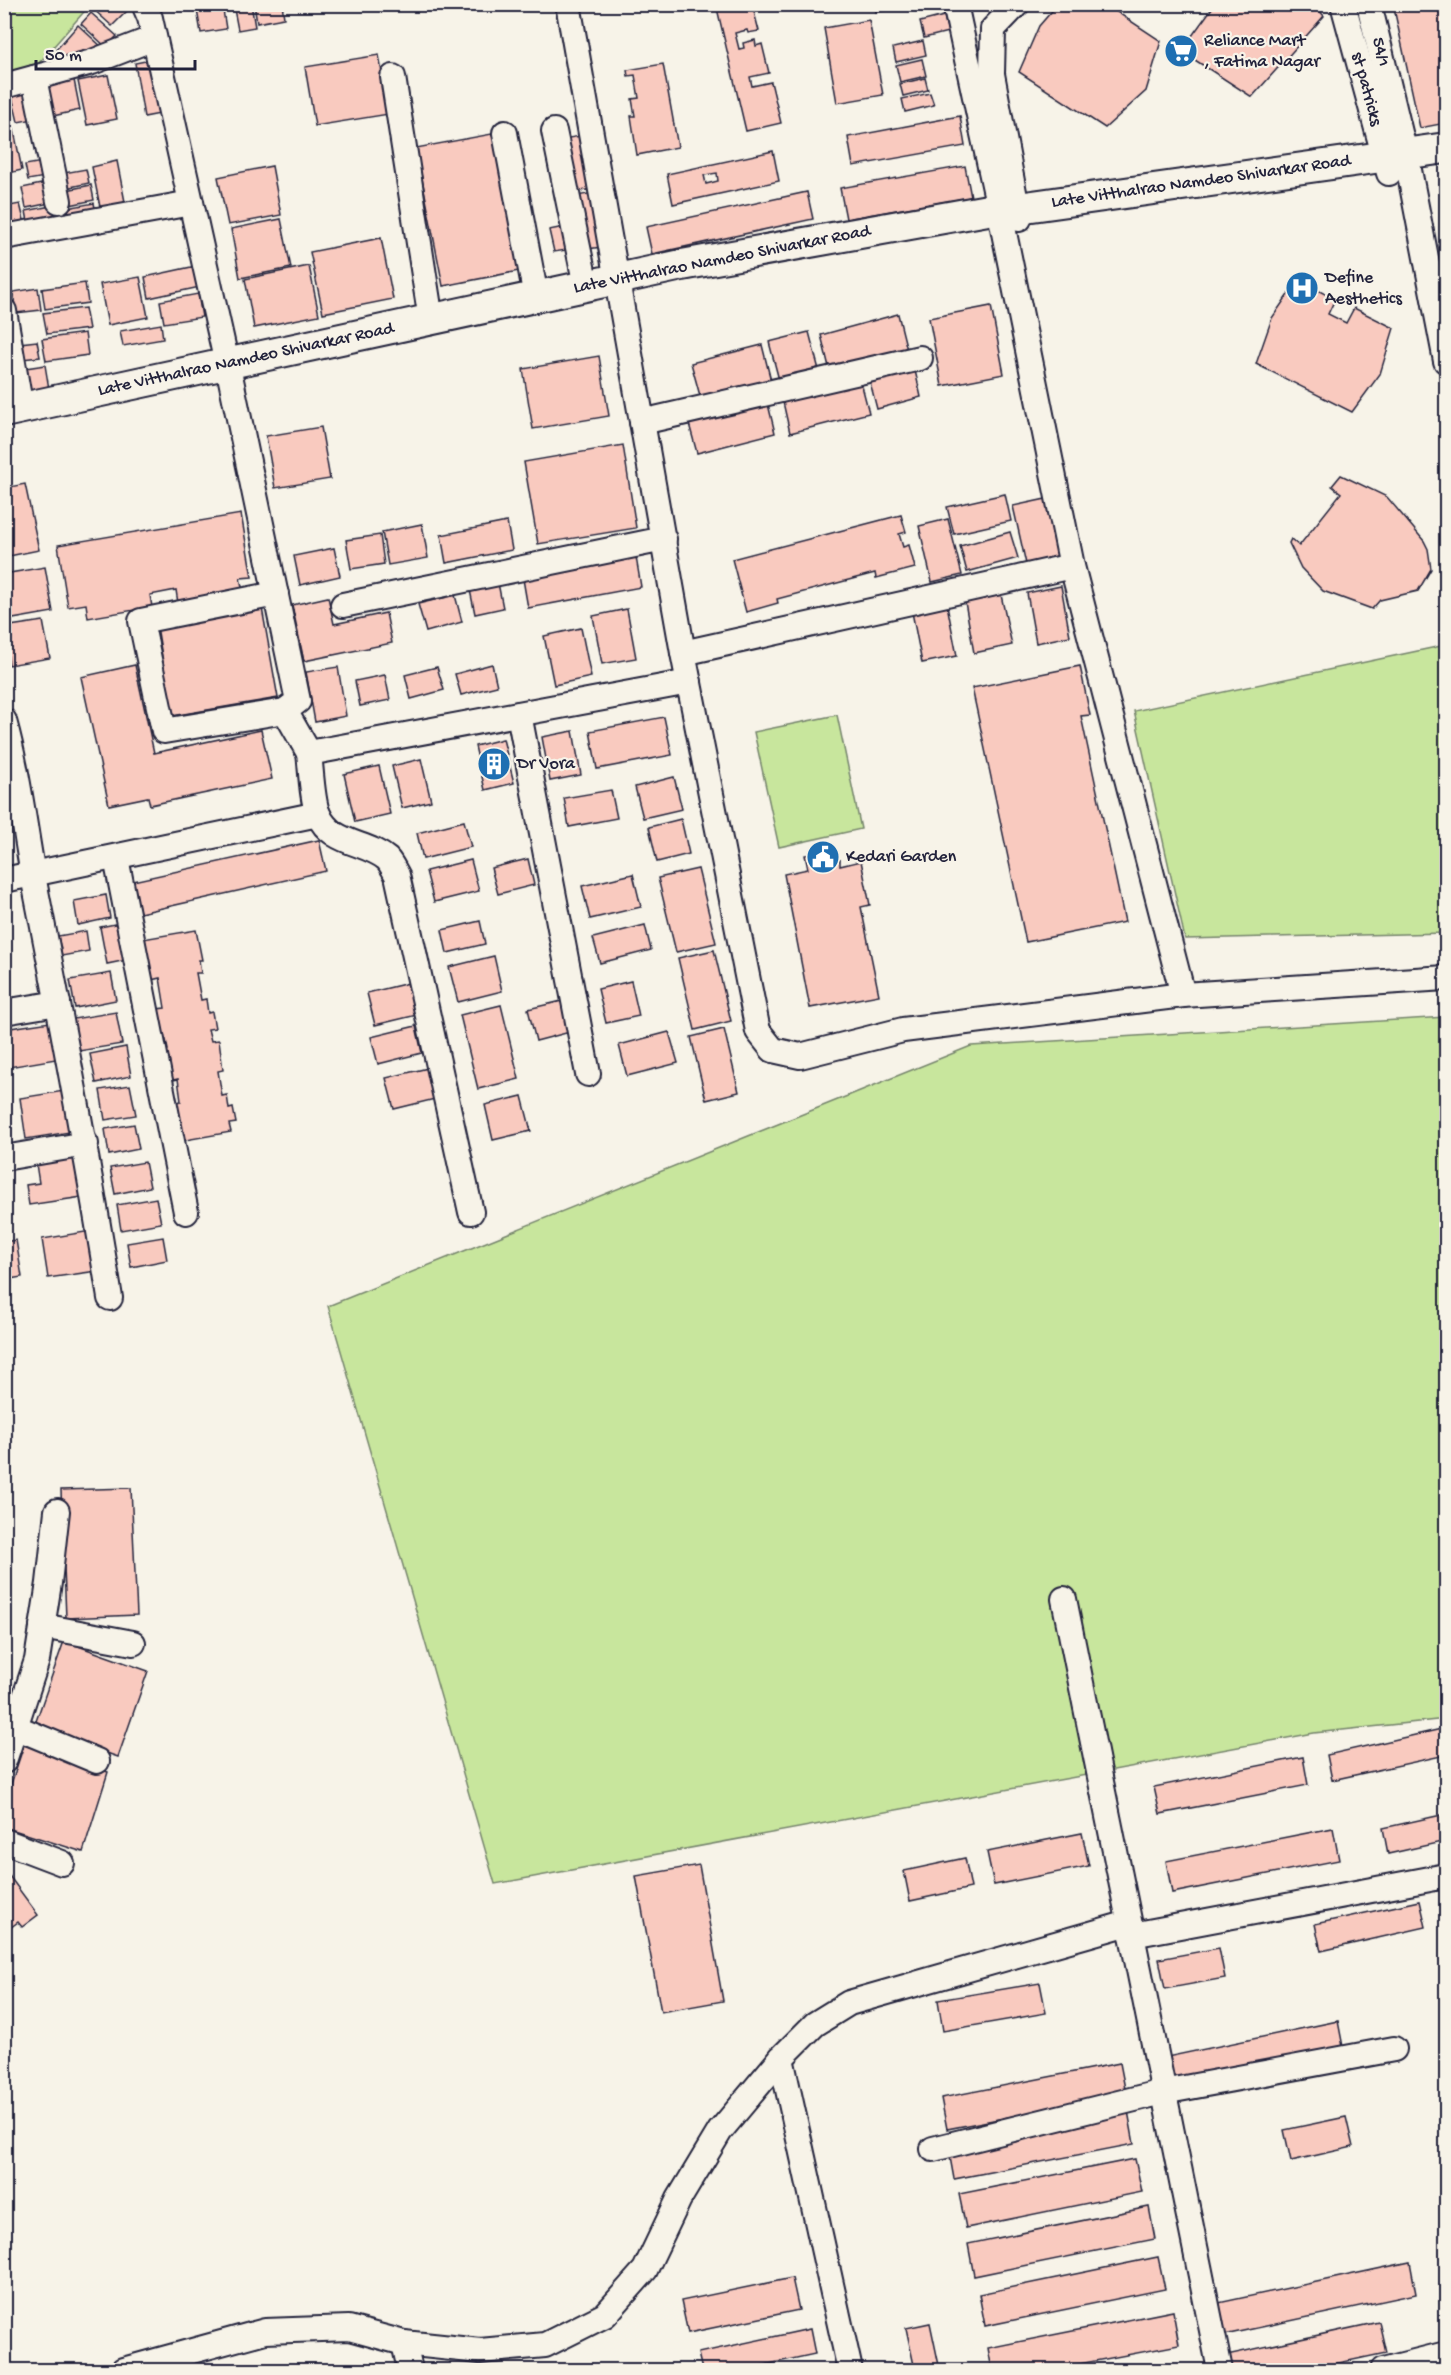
<svg xmlns="http://www.w3.org/2000/svg" width="1451" height="2375" font-family="'Gochi Hand',sans-serif">
	<rect width="100%" height="100%" fill="#f7f3e8"/>
	<filter id="ink" filterUnits="userSpaceOnUse"><feTurbulence type="fractalNoise" baseFrequency=".0167" numOctaves="2"/><feDisplacementMap in="SourceGraphic" scale="12" xChannelSelector="R" yChannelSelector="G"/><feConvolveMatrix kernelMatrix="1 2 1 2 8 2 1 2 1" color-interpolation-filters="sRGB"/></filter>
	<g filter="url(#ink)">
		<g fill="#c8e69d" stroke="#75846c" stroke-width="1.5">
			<path d="M5,5H90L32,71L5,80Z"/>
			<path d="M1446,645V933L1185,939L1134,711Z"/>
			<path d="M837,715L861,829L779,847L754,732Z"/>
			<path d="M1446,1017V1719L1314,1733L495,1884L328,1306L971,1046Z"/>
		</g>
		<g fill="#f9cabf" stroke="#22223b" stroke-width="1.5" fill-rule="evenodd">
			<path d="M95,4H130L132,6L112,26L92,8Z"/>
			<path d="M196,4H222L226,29L201,33Z"/>
			<path d="M233,4H251L255,27L238,30Z"/>
			<path d="M254,4H282L284,18L257,23Z"/>
			<path d="M716,4H752L759,31L748,33L747,30L735,33L739,49L744,48L743,43L755,40L756,46L762,44L769,73L750,77L752,86L771,82L781,123L746,131Z"/>
			<path d="M874,4H909L910,6L876,12Z"/>
			<path d="M1058,4H1105L1161,41L1146,91L1105,128L1019,72L1039,26Z"/>
			<path d="M1215,4H1314L1324,16L1252,97L1181,51Z"/>
			<path d="M1393,4H1446V123L1420,128Z"/>
			<path d="M91,13L117,36L106,47L81,24Z"/>
			<path d="M944,16L948,32L924,38L920,22Z"/>
			<path d="M869,20L883,95L837,103L824,28Z"/>
			<path d="M78,25L104,49L56,69L47,60Z"/>
			<path d="M923,41L926,55L896,62L893,48Z"/>
			<path d="M379,55L389,114L315,126L305,67Z"/>
			<path d="M156,59L165,113L144,117L135,63Z"/>
			<path d="M922,59L926,76L900,82L896,65Z"/>
			<path d="M663,64L678,147L637,155L631,116H635L632,99L639,98L635,75L628,76L627,70Z"/>
			<path d="M108,75L117,119L87,125L78,81Z"/>
			<path d="M925,78L928,90L903,96L900,84Z"/>
			<path d="M74,80L80,110L53,116L47,86Z"/>
			<path d="M33,87L39,118L18,122L11,92Z"/>
			<path d="M4,91H6L22,170L4,174Z"/>
			<path d="M930,93L934,105L905,112L902,99Z"/>
			<path d="M960,116L965,146L853,166L848,137Z"/>
			<path d="M497,133L524,270L443,286L416,148Z"/>
			<path d="M587,135L596,188L571,193L562,139Z"/>
			<path d="M773,151L779,181L673,204L667,174ZM717,173L718,181L706,184L704,175Z"/>
			<path d="M48,161L51,176L28,180L25,165Z"/>
			<path d="M117,161L126,207L101,212L92,167Z"/>
			<path d="M272,166L281,215L228,225L218,177Z"/>
			<path d="M965,166L971,197L846,219L840,188Z"/>
			<path d="M86,169L89,183L61,189L58,174Z"/>
			<path d="M51,182L55,202L26,208L22,188Z"/>
			<path d="M91,185L94,200L65,206L62,191Z"/>
			<path d="M599,192L609,246L580,250L571,197Z"/>
			<path d="M807,192L813,219L652,254L646,227Z"/>
			<path d="M94,203L97,218L70,223L67,208Z"/>
			<path d="M20,204L25,224L4,228V207Z"/>
			<path d="M56,205L60,226L30,232L26,211Z"/>
			<path d="M281,219L291,268L240,278L231,229Z"/>
			<path d="M569,226L573,249L554,252L549,230Z"/>
			<path d="M381,238L393,299L323,313L310,252Z"/>
			<path d="M196,266L200,287L149,298L145,277Z"/>
			<path d="M309,266L319,315L254,328L245,279Z"/>
			<path d="M140,277L148,317L108,325L100,284Z"/>
			<path d="M1298,280L1335,299L1328,314L1346,323L1354,308L1394,328L1380,374L1352,412L1256,364L1272,318Z"/>
			<path d="M85,283L88,303L45,309L42,289Z"/>
			<path d="M38,288L41,310L16,313L13,292Z"/>
			<path d="M198,294L202,317L164,323L160,301Z"/>
			<path d="M991,306L1004,374L942,386L929,318Z"/>
			<path d="M85,308L89,329L47,334L43,313Z"/>
			<path d="M898,314L907,350L830,371L821,335Z"/>
			<path d="M161,324L163,339L123,346L120,331Z"/>
			<path d="M809,332L819,370L779,380L769,342Z"/>
			<path d="M85,333L88,355L46,361L42,339Z"/>
			<path d="M37,341L40,357L22,359L20,343Z"/>
			<path d="M762,345L772,385L702,403L691,363Z"/>
			<path d="M599,356L609,416L533,429L523,369Z"/>
			<path d="M45,365L50,395L30,397L26,368Z"/>
			<path d="M914,366L921,397L877,409L869,378Z"/>
			<path d="M861,382L869,413L790,433L783,402Z"/>
			<path d="M767,400L775,433L697,453L688,420Z"/>
			<path d="M321,427L330,479L275,488L266,436Z"/>
			<path d="M623,445L636,528L538,544L524,462Z"/>
			<path d="M1341,475L1387,497L1424,541L1428,549L1431,569L1418,591L1380,600L1372,609L1323,591L1301,568L1289,543L1291,539L1299,546L1341,493L1332,486Z"/>
			<path d="M25,484L39,550L4,557V488Z"/>
			<path d="M1005,494L1011,521L954,534L947,507Z"/>
			<path d="M1046,499L1058,557L1026,564L1013,506Z"/>
			<path d="M241,514L252,577L240,578L243,591L178,603L176,590L150,595L152,607L88,618L86,604L68,607L58,545Z"/>
			<path d="M901,515L906,532L899,534L903,547L909,545L915,568L876,578L875,573L777,599L778,603L746,612L732,559Z"/>
			<path d="M948,519L962,575L932,582L919,526Z"/>
			<path d="M507,522L512,550L446,563L441,535Z"/>
			<path d="M422,524L428,558L388,565L382,532Z"/>
			<path d="M1010,532L1018,558L967,572L960,546Z"/>
			<path d="M380,535L384,564L351,569L346,540Z"/>
			<path d="M334,548L340,576L300,585L294,556Z"/>
			<path d="M636,557L641,587L528,608L523,579Z"/>
			<path d="M45,567L53,612L7,620L4,574Z"/>
			<path d="M498,583L503,608L475,614L470,590Z"/>
			<path d="M1061,586L1070,636L1036,643L1027,593Z"/>
			<path d="M455,595L462,622L426,632L418,604Z"/>
			<path d="M1001,595L1012,645L974,653L965,602Z"/>
			<path d="M328,597L334,624L386,613L392,643L304,661L292,605Z"/>
			<path d="M947,605L957,656L922,663L912,612Z"/>
			<path d="M262,608L278,698L172,716L157,626Z"/>
			<path d="M627,609L636,658L602,664L593,616Z"/>
			<path d="M43,621L50,658L9,665L4,627Z"/>
			<path d="M581,628L591,677L554,685L544,636Z"/>
			<path d="M492,664L497,686L461,695L455,674Z"/>
			<path d="M135,665L154,753L261,730L272,779L150,805L148,797L109,805L81,677Z"/>
			<path d="M1080,666L1090,715L1081,716L1125,922L1026,942L972,688Z"/>
			<path d="M338,667L346,716L315,722L306,672Z"/>
			<path d="M437,667L444,690L411,699L405,675Z"/>
			<path d="M385,675L390,700L360,706L355,681Z"/>
			<path d="M664,717L672,755L597,769L590,731Z"/>
			<path d="M573,731L581,775L550,781L542,737Z"/>
			<path d="M503,739L514,783L485,790L475,746Z"/>
			<path d="M421,759L431,801L402,808L392,766Z"/>
			<path d="M379,766L390,814L355,822L344,774Z"/>
			<path d="M674,777L682,809L643,818L635,787Z"/>
			<path d="M611,790L617,818L569,827L564,798Z"/>
			<path d="M681,819L689,854L657,862L649,827Z"/>
			<path d="M464,821L471,847L423,859L417,833Z"/>
			<path d="M319,840L326,871L140,913L133,881Z"/>
			<path d="M821,852L824,863L840,860V866L861,861L870,905L861,907L879,995L810,1008L784,874L808,869L805,855Z"/>
			<path d="M528,859L534,885L498,894L491,868Z"/>
			<path d="M471,860L479,891L434,902L426,871Z"/>
			<path d="M698,869L716,943L676,952L658,878Z"/>
			<path d="M633,874L641,907L590,919L582,886Z"/>
			<path d="M106,895L110,918L78,925L74,901Z"/>
			<path d="M480,921L485,944L447,953L442,930Z"/>
			<path d="M120,923L127,960L107,964L100,927Z"/>
			<path d="M645,925L651,950L600,963L593,938Z"/>
			<path d="M196,930L202,960H199L201,973H196L201,1000L206,999L208,1013L212,1012L215,1028L208,1029L211,1041L219,1040L223,1070L218,1071L222,1096L227,1095L229,1109L233,1108L236,1123L229,1124L231,1132L180,1141L173,1103L181,1101L178,1079L169,1081L164,1051L168,1050L166,1040L162,1041L157,1009L165,1008L160,978L151,980L137,940Z"/>
			<path d="M86,931L89,951L62,956L58,936Z"/>
			<path d="M714,950L731,1021L695,1030L678,958Z"/>
			<path d="M494,956L502,991L458,1002L449,967Z"/>
			<path d="M111,973L116,1000L75,1008L70,980Z"/>
			<path d="M631,981L639,1016L606,1023L598,989Z"/>
			<path d="M409,983L417,1015L375,1025L367,993Z"/>
			<path d="M562,1001L570,1032L536,1041L528,1009Z"/>
			<path d="M501,1005L519,1079L478,1089L460,1015Z"/>
			<path d="M116,1012L122,1044L79,1051L73,1019Z"/>
			<path d="M50,1022L56,1059L9,1067L4,1029Z"/>
			<path d="M416,1026L422,1053L378,1064L371,1037Z"/>
			<path d="M724,1029L739,1092L706,1100L691,1037Z"/>
			<path d="M669,1032L678,1063L627,1076L619,1045Z"/>
			<path d="M126,1047L131,1076L96,1083L90,1054Z"/>
			<path d="M428,1068L435,1099L394,1109L386,1078Z"/>
			<path d="M130,1085L136,1115L105,1120L100,1090Z"/>
			<path d="M64,1091L70,1132L26,1139L20,1098Z"/>
			<path d="M522,1096L531,1131L493,1140L485,1105Z"/>
			<path d="M134,1124L139,1149L109,1155L105,1129Z"/>
			<path d="M75,1158L82,1197L29,1205L26,1185L39,1183L36,1164Z"/>
			<path d="M145,1162L150,1187L115,1194L110,1168Z"/>
			<path d="M156,1198L161,1223L121,1230L117,1205Z"/>
			<path d="M91,1231L97,1271L48,1278L42,1239Z"/>
			<path d="M163,1237L167,1260L131,1267L127,1243Z"/>
			<path d="M16,1240L22,1277L4,1280V1242Z"/>
			<path d="M131,1488L137,1615L66,1618L61,1490Z"/>
			<path d="M64,1641L148,1671L118,1757L34,1727Z"/>
			<path d="M1446,1728V1755L1332,1780L1327,1755Z"/>
			<path d="M24,1745L108,1772L83,1852L4,1827V1805Z"/>
			<path d="M1303,1757L1308,1785L1160,1814L1154,1787Z"/>
			<path d="M1446,1814V1841L1388,1854L1383,1828Z"/>
			<path d="M1333,1828L1339,1860L1172,1893L1166,1861Z"/>
			<path d="M1082,1833L1089,1866L994,1885L987,1852Z"/>
			<path d="M965,1858L971,1888L910,1901L904,1871Z"/>
			<path d="M699,1865L723,2001L661,2012L636,1876Z"/>
			<path d="M4,1869L38,1915L22,1927L18,1922L6,1931L10,1936L4,1940Z"/>
			<path d="M1420,1901L1426,1927L1321,1951L1315,1924Z"/>
			<path d="M1219,1948L1225,1978L1165,1989L1159,1959Z"/>
			<path d="M1040,1983L1046,2013L943,2031L938,2000Z"/>
			<path d="M1338,2021L1344,2052L1168,2088L1162,2058Z"/>
			<path d="M1120,2063L1126,2094L947,2129L941,2098Z"/>
			<path d="M1128,2111L1134,2144L954,2179L948,2146Z"/>
			<path d="M1346,2117L1353,2147L1291,2161L1284,2130Z"/>
			<path d="M1135,2159L1142,2192L966,2228L959,2194Z"/>
			<path d="M1149,2207L1155,2239L974,2276L968,2244Z"/>
			<path d="M1158,2257L1165,2289L985,2326L979,2294Z"/>
			<path d="M1410,2262L1416,2294L1215,2337L1209,2305Z"/>
			<path d="M792,2278L799,2310L688,2333L681,2301Z"/>
			<path d="M1443,2294H1446V2313Z"/>
			<path d="M1173,2311L1179,2345L1048,2370H992L988,2348Z"/>
			<path d="M1379,2322L1386,2353L1306,2370H1226L1222,2356Z"/>
			<path d="M930,2323L940,2370H915L906,2328Z"/>
			<path d="M810,2329L815,2354L741,2370H702L698,2353Z"/>
			<path d="M1180,2365L1181,2370H1151Z"/>
		</g>
		<g fill="none" stroke-linecap="round" stroke-linejoin="round">
			<defs>
				<g id="minor">
					<path d="M144,4L150,18L227,364"/>
					<path d="M568,4L683,653L758,1031L773,1050L800,1056L903,1030L1183,995L1072,566L999,208L955,4"/>
					<path d="M1017,4L993,29L992,74L1019,219"/>
					<path d="M1343,4L1389,173"/>
					<path d="M1369,4L1409,170L1446,361"/>
					<path d="M393,77L431,320"/>
					<path d="M34,78L59,201"/>
					<path d="M4,86L92,62L154,38"/>
					<path d="M554,131L586,286"/>
					<path d="M505,133L536,297"/>
					<path d="M4,237L191,203"/>
					<path d="M4,311L21,409"/>
					<path d="M231,380L298,701L285,711L309,753"/>
					<path d="M642,422L920,358"/>
					<path d="M276,594L141,621L164,731L285,711"/>
					<path d="M343,605L664,539"/>
					<path d="M683,653L1072,566"/>
					<path d="M519,714L588,1074"/>
					<path d="M4,721C19,775 25,832 35,886C62,1023 88,1160 110,1298"/>
					<path d="M116,858L186,1212"/>
					<path d="M4,880L318,814"/>
					<path d="M1183,995L1446,978"/>
					<path d="M4,1012L58,1003"/>
					<path d="M4,1158L86,1144"/>
					<path d="M471,1212L397,875C394,870 391,863 387,859C366,841 331,845 318,814C312,801 311,768 309,753L689,682"/>
					<path d="M1064,1599L1220,2370"/>
					<path d="M42,1626L133,1643"/>
					<path d="M15,1727L97,1761"/>
					<path d="M4,1761L37,1660L49,1583L57,1511"/>
					<path d="M4,1841L62,1863"/>
					<path d="M1132,1935L1446,1876"/>
					<path d="M781,2058L850,2370"/>
					<path d="M933,2149L1163,2092L1394,2049"/>
					<path d="M404,2343L410,2370"/>
					<path d="M123,2370L265,2331L349,2328L404,2343L480,2351L545,2345L605,2315L645,2270L679,2199L720,2131L781,2058L815,2024L849,2003L1129,1923"/>
					<path d="M1383,2370L1446,2354"/>
				</g>
				<path id="major" d="M4,412L682,265L999,208H1018L1446,148"/>
			</defs>
			<use href="#minor" stroke="#22223b" stroke-width="28"/>
			<use href="#major" stroke="#22223b" stroke-width="34"/>
			<use href="#minor" stroke="#f7f3e8" stroke-width="24"/>
			<use href="#major" stroke="#f7f3e8" stroke-width="30"/>
		</g>
	</g>
	<defs>
		<symbol id="supermarket-disc" viewBox="-11 -11 22 22"><circle r="9.5" fill="#1f6fb2" stroke="#f7f3e8"/><path d="M-6-5.5h2.5l.6 2H6L4.5 2H-2.5L-4.4-4H-6ZM-1.5 3.2a1.3 1.3 0 1 0 .1 0ZM3 3.2a1.3 1.3 0 1 0 .1 0Z" fill="#fff"/></symbol>
		<symbol id="hospital-disc" viewBox="-11 -11 22 22"><circle r="9.5" fill="#1f6fb2" stroke="#f7f3e8"/><path d="M-5-5h3v3.5h4V-5h3V5h-3V1.5h-4V5h-3Z" fill="#fff"/></symbol>
		<symbol id="building-disc" viewBox="-11 -11 22 22"><circle r="9.5" fill="#1f6fb2" stroke="#f7f3e8"/><path d="M-4-6H4V6H1V3H-1V6H-4ZM-2.5-4.3h1.7v1.8h-1.7ZM.8-4.3h1.7v1.8H.8ZM-2.5-1h1.7V.8h-1.7ZM.8-1h1.7V.8H.8Z" fill="#fff"/></symbol>
		<symbol id="civic-disc" viewBox="-11 -11 22 22"><circle r="9.5" fill="#1f6fb2" stroke="#f7f3e8"/><path d="M-.6-6.5H3V-4.5H.6V-3L4-1V1h2V6H-6V1h2V-1L-.6-3ZM-1.2 2.5V6h2.4V2.5Z" fill="#fff"/></symbol>
	</defs>
	<g fill-rule="evenodd">
		<use href="#supermarket-disc" x="1162" y="32" width="38" height="38"/>
		<use href="#hospital-disc" x="1283" y="269" width="38" height="38"/>
		<use href="#building-disc" x="475" y="745" width="38" height="38"/>
		<use href="#civic-disc" x="804" y="838" width="38" height="38"/>
	</g>
	<g text-anchor="middle" dominant-baseline="central" stroke-width="4.5" stroke-linejoin="round" paint-order="stroke">
		<g font-size="18" fill="#22223b" stroke="#f7f3e8" text-anchor="start">
			<text x="1204" y="41">Reliance Mart<tspan x="1204" dy="21">, Fatima Nagar</tspan></text>
			<text x="1325" y="278">Define<tspan x="1325" dy="21">Aesthetics</tspan></text>
			<text x="517" y="764">Dr Vora</text>
			<text x="846" y="857">Kedari Garden</text>
		</g>
		<g font-size="18" fill="#22223b" stroke="#f7f3e8">
			<text transform="translate(1380 52) rotate(77)">54/1</text>
			<text transform="translate(1366 89) rotate(75)">st patricks</text>
			<text transform="translate(1201 182) rotate(-8)">Late Vitthalrao Namdeo Shivarkar Road</text>
			<text transform="translate(722 260) rotate(-11)">Late Vitthalrao Namdeo Shivarkar Road</text>
			<text transform="translate(246 360) rotate(-12)">Late Vitthalrao Namdeo Shivarkar Road</text>
		</g>
	</g>
	<rect width="1451" height="2375" fill="none" stroke="#f7f3e8" stroke-width="24"/>
	<rect x="12" y="12" width="1427" height="2351" fill="none" stroke="#22223b" stroke-width="2" filter="url(#ink)"/>
	<path d="M36 60v9h159v-9" fill="none" stroke="#22223b" stroke-width="3"/>
	<text x="45" y="60" font-size="18" fill="#22223b" stroke="#f7f3e8" stroke-width="4.5" paint-order="stroke">50 m</text>
</svg>
